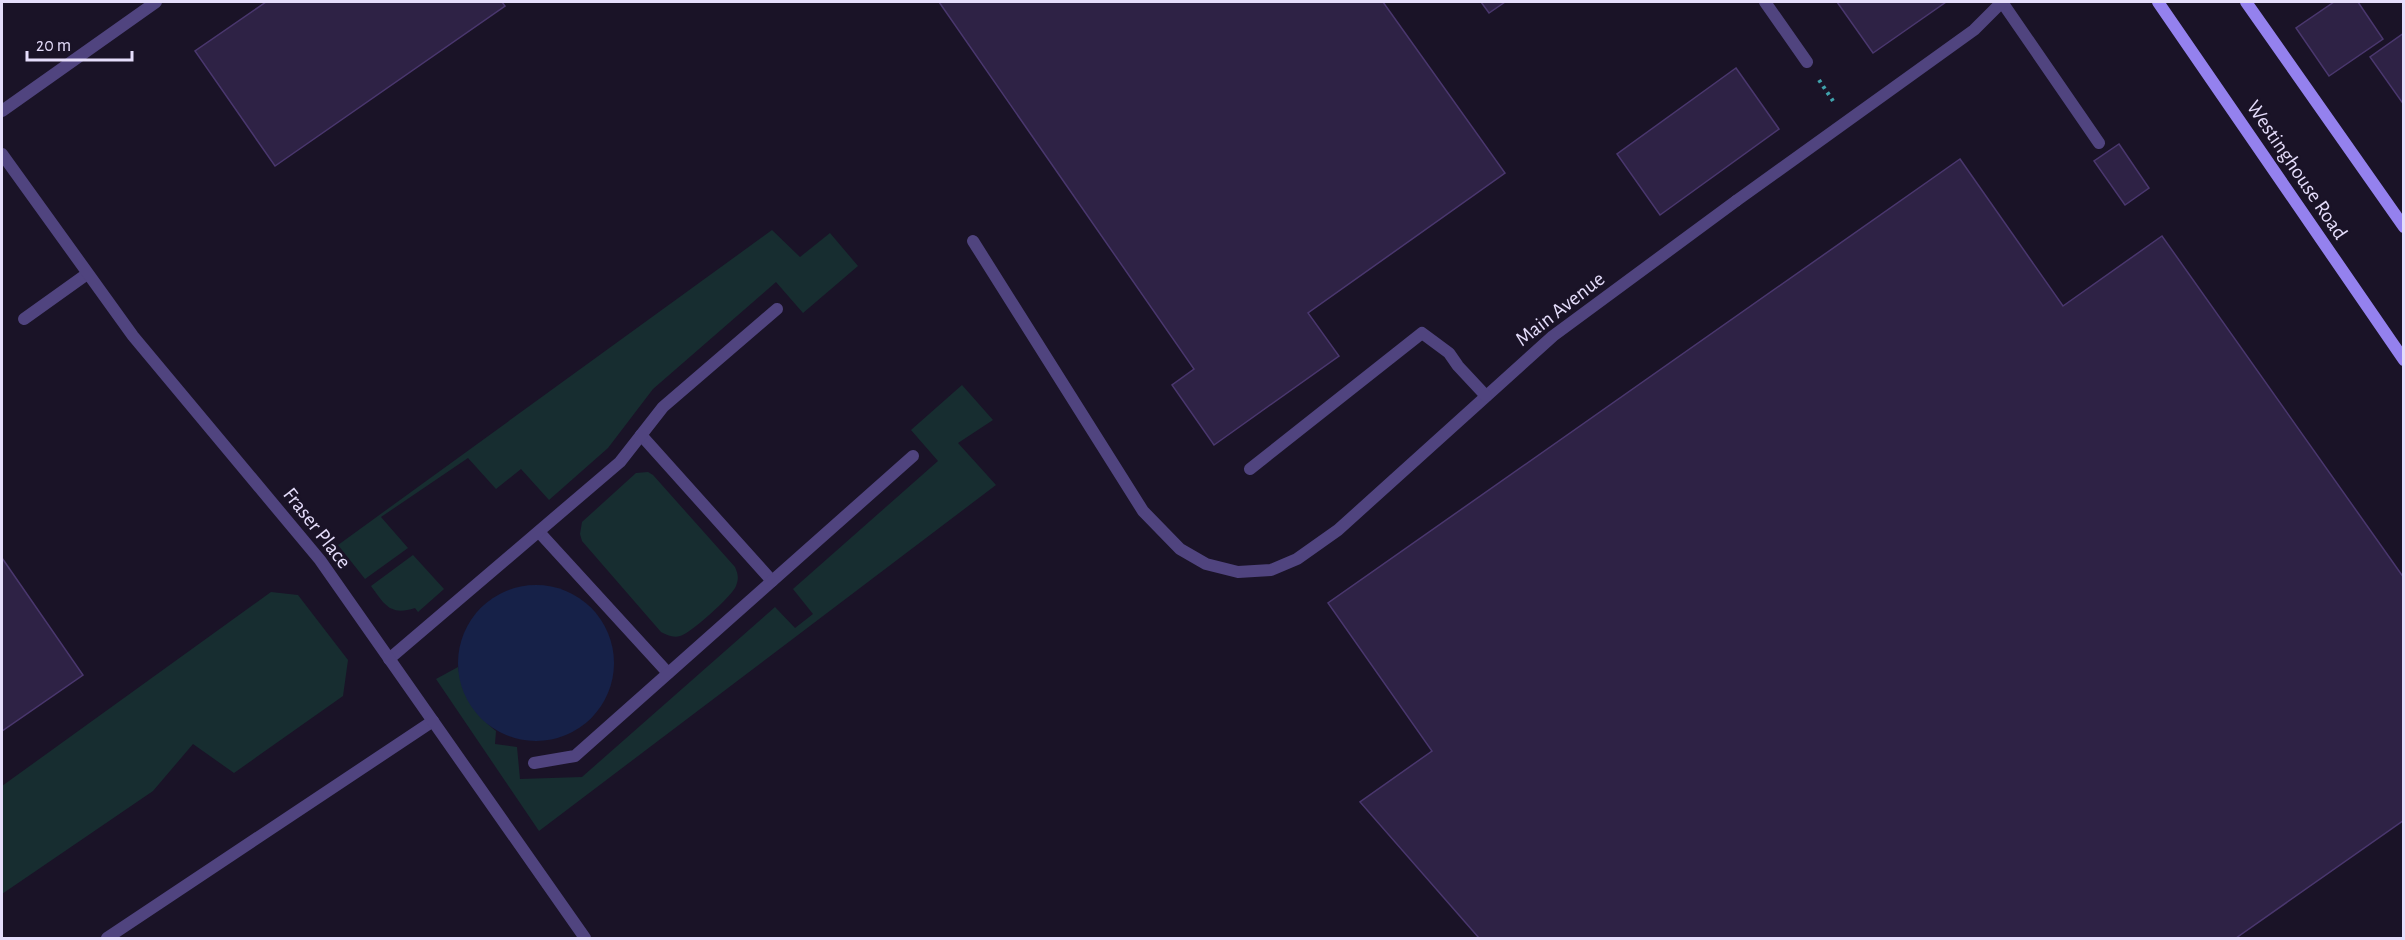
<svg xmlns="http://www.w3.org/2000/svg" width="2405" height="940" font-family="'Alegreya Sans',sans-serif">
	<rect width="100%" height="100%" fill="#1a1327"/>
	<g fill="#172d30">
		<path d="M772,230L800,257L830,233L858,266L803,313L776,282L653,389L608,448L549,500L521,469L496,489L468,458L381,517L408,548L365,579L338,545Z"/>
		<path d="M962,385L993,420L958,443L996,485L539,831L436,679L458,667C462,693 476,715 496,731L495,744L517,747L520,779L582,777L775,607L795,628L813,614L793,589L938,461L911,430Z"/>
		<path d="M648,472L653,475L735,567C738,574 739,578 736,586C732,596 690,634 680,636C673,638 667,635 661,632L582,541L580,534L582,522L636,473Z"/>
		<path d="M413,555L444,589L418,612L415,608C390,616 385,605 371,586Z"/>
		<path d="M271,592L298,595L348,660L343,696L234,773L193,744L153,791L2,894V786Z"/>
	</g>
	<circle fill="#162148" cx="536" cy="663" r="78"/>
	<g fill="#2e2245" stroke="#4a376e" stroke-width="1.5">
		<path d="M266,2H502L505,6L275,166L195,51Z"/>
		<path d="M939,2H1383L1505,173L1308,313L1339,356L1214,445L1172,385L1194,369Z"/>
		<path d="M1481,2H1505L1489,13Z"/>
		<path d="M1837,2H1946L1873,53Z"/>
		<path d="M2334,2H2358L2383,39L2329,76L2296,28Z"/>
		<path d="M2404,33V105L2370,57Z"/>
		<path d="M1736,68L1779,129L1660,215L1617,154Z"/>
		<path d="M2119,144L2149,188L2125,205L2094,161Z"/>
		<path d="M1960,159L2063,306L2162,236L2404,578V820L2236,938H1479L1360,802L1432,751L1328,603Z"/>
		<path d="M2,558L83,675L2,731Z"/>
	</g>
	<g fill="none" stroke-linecap="round" stroke-linejoin="round">
		<path stroke="#40a2ac" stroke-width="4" stroke-dasharray="3 4.5" stroke-linecap="butt" d="M1819,80L1833,101"/>
		<g stroke="#50447f" stroke-width="12">
			<path d="M2002,2L2099,143"/>
			<path d="M973,241L1143,511L1180,549L1206,564L1238,572L1271,570L1297,559L1338,530L1553,336L1736,201"/>
			<path d="M24,319L87,274"/>
			<path d="M641,435L772,581"/>
			<path d="M1250,469L1422,333L1449,353L1458,366L1486,396"/>
			<path d="M539,532L668,673"/>
			<path d="M389,659L620,462L663,407L777,309"/>
			<path d="M534,763L575,756L913,456"/>
			<path d="M107,938L433,721"/>
		</g>
		<g stroke="#50447f" stroke-width="12">
			<path d="M1765,2L1807,62"/>
			<path d="M2,111L156,2"/>
			<path d="M2,154L133,336L320,560L585,938"/>
			<path d="M1736,201L1974,30L2002,2"/>
		</g>
		<g stroke="#9481ee" stroke-width="12">
			<path d="M2158,2L2404,360"/>
			<path d="M2246,2L2404,227"/>
		</g>
	</g>
	<g text-anchor="middle" dominant-baseline="central" stroke-width="5" stroke-linejoin="round" paint-order="stroke">
		<g font-size="21" fill="#e5ddfb" stroke="#1a1327">
			<text transform="translate(2297 170) rotate(56)">Westinghouse Road</text>
			<text transform="translate(1560 309) rotate(-38)">Main Avenue</text>
			<text transform="translate(317 528) rotate(52)">Fraser Place</text>
		</g>
	</g>
	<rect width="2405" height="940" fill="none" stroke="#e5ddfb" stroke-width="6"/>
	<path d="M27 51v9h105v-9" fill="none" stroke="#e5ddfb" stroke-width="3"/>
	<text x="36" y="51" font-size="18" fill="#e5ddfb" stroke="#1a1327" stroke-width="4.5" paint-order="stroke">20 m</text>
</svg>
